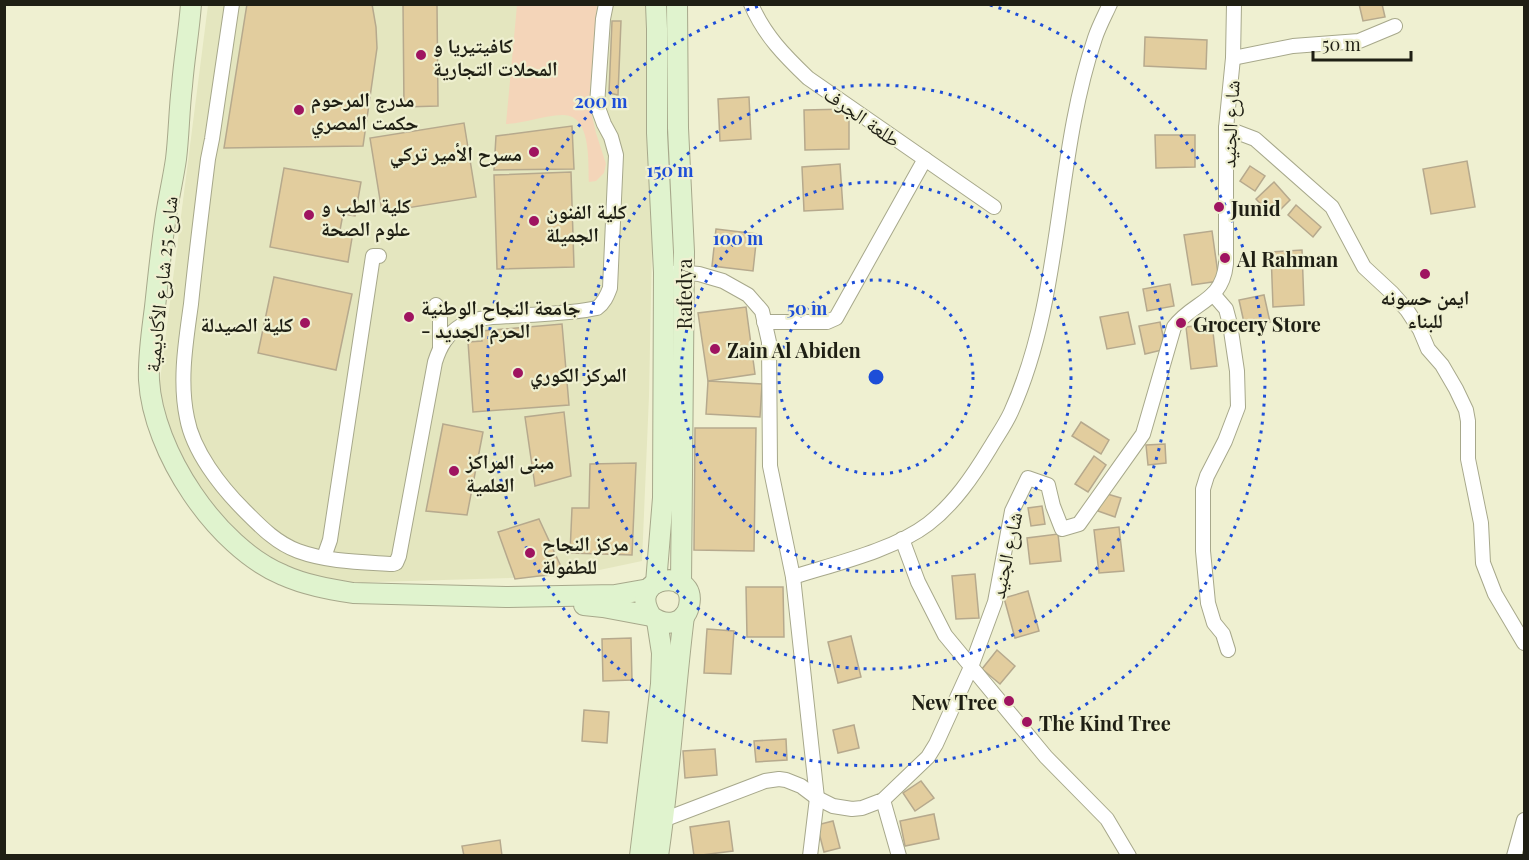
<svg xmlns="http://www.w3.org/2000/svg" width="1529" height="860" font-family="'Playfair Display','Noto Naskh Arabic',serif">
	<rect width="100%" height="100%" fill="#eff0d1"/>
	<path fill="#e4e6bf" d="M208,5H645L648,25L652,247L649,396L642,561L571,576L344,583L304,574L277,561L251,544L228,524L199,490L186,468L168,423L159,388Z"/>
	<path fill="#f4d5b9" d="M517,5H597L589,103L596,133L606,164L604,173L596,181L589,182C588,163 592,114 562,115C543,116 525,123 506,124Z"/>
	<g fill="#e2cd9e" stroke="#b6a98d" stroke-width="1.5">
		<path d="M247,4H372L376,27L377,48L363,146L224,148Z"/>
		<path d="M403,4H437L438,106L404,107Z"/>
		<path d="M1359,4H1382L1385,17L1363,21Z"/>
		<path d="M612,21H621L618,95L609,93Z"/>
		<path d="M1145,37L1207,40L1206,69L1144,66Z"/>
		<path d="M749,97L751,139L720,141L718,99Z"/>
		<path d="M849,109V149L805,150L804,110Z"/>
		<path d="M464,123L476,197L382,212L370,138Z"/>
		<path d="M572,126L574,169L494,170L496,136Z"/>
		<path d="M1155,135H1195V167L1156,168Z"/>
		<path d="M1467,161L1475,207L1431,214L1423,169Z"/>
		<path d="M840,164L843,209L804,211L802,167Z"/>
		<path d="M1250,166L1265,176L1255,191L1240,181Z"/>
		<path d="M284,168L361,182L355,216L343,214L340,230L353,232L348,262L270,247Z"/>
		<path d="M571,172L574,267L497,269L494,175Z"/>
		<path d="M1274,182L1290,200L1273,217L1256,199Z"/>
		<path d="M1296,205L1321,227L1313,237L1288,215Z"/>
		<path d="M716,229L757,234L753,271L712,266Z"/>
		<path d="M1212,231L1219,281L1192,285L1184,235Z"/>
		<path d="M1302,250L1304,305L1273,307L1271,252Z"/>
		<path d="M274,277L352,294L336,370L258,353Z"/>
		<path d="M1170,284L1174,306L1147,311L1143,289Z"/>
		<path d="M1264,295L1270,322L1245,327L1239,300Z"/>
		<path d="M746,307L755,374L708,381L698,313Z"/>
		<path d="M1128,312L1135,344L1107,349L1100,317Z"/>
		<path d="M1160,322L1166,349L1145,354L1139,326Z"/>
		<path d="M562,324L569,405L473,412L468,342L482,341L481,331Z"/>
		<path d="M1212,324L1217,366L1191,369L1186,327Z"/>
		<path d="M708,381L762,384L760,417L706,414Z"/>
		<path d="M564,412L571,476L535,486L525,417Z"/>
		<path d="M1081,422L1109,440L1101,454L1072,436Z"/>
		<path d="M443,424L483,432L467,515L426,511Z"/>
		<path d="M695,428H756L754,551L694,550Z"/>
		<path d="M1165,444L1166,463L1148,465L1146,445Z"/>
		<path d="M1094,456L1106,465L1088,492L1075,484Z"/>
		<path d="M636,463L632,555L570,553L572,508H589L590,464Z"/>
		<path d="M1104,493L1121,498L1115,517L1098,511Z"/>
		<path d="M1042,506L1045,524L1031,526L1028,508Z"/>
		<path d="M539,519L564,573L515,579L498,532Z"/>
		<path d="M1119,527L1124,571L1099,573L1094,530Z"/>
		<path d="M1058,534L1061,561L1030,564L1027,538Z"/>
		<path d="M975,574L979,618L956,619L952,576Z"/>
		<path d="M746,587H783L784,637H747Z"/>
		<path d="M1028,591L1039,631L1015,638L1004,598Z"/>
		<path d="M707,629L734,631L731,674L704,673Z"/>
		<path d="M851,636L861,677L838,683L828,642Z"/>
		<path d="M631,638L632,680L603,681L602,639Z"/>
		<path d="M997,650L1015,666L1000,684L982,669Z"/>
		<path d="M584,710L609,712L607,743L582,741Z"/>
		<path d="M854,725L859,748L838,753L833,730Z"/>
		<path d="M786,739L787,760L756,762L754,741Z"/>
		<path d="M715,749L717,775L685,778L683,751Z"/>
		<path d="M921,781L934,798L915,811L903,793Z"/>
		<path d="M934,814L939,839L905,846L900,821Z"/>
		<path d="M729,821L733,851L694,856L690,827Z"/>
		<path d="M833,821L840,848L824,852L817,825Z"/>
		<path d="M500,840L502,856H464L462,846Z"/>
	</g>
	<g fill="none" stroke-linecap="round" stroke-linejoin="round">
		<defs>
			<g id="street">
				<path d="M232,4L212,139L208,159C202,207 196,255 191,304C186,341 179,380 187,418C193,451 220,486 244,510C260,526 276,543 298,551C328,562 361,562 393,564L396,563L399,556L435,362C440,346 447,334 462,325C476,317 496,317 512,316C540,314 570,314 597,308C604,303 607,296 610,288L616,155L611,137L604,124L597,105L603,19L606,4"/>
				<path d="M751,4C764,35 785,56 808,78L994,207"/>
				<path d="M1233,58L1293,46L1359,41L1395,26"/>
				<path d="M1226,128L1255,139L1332,207L1364,267L1392,293L1407,310L1420,330L1428,349L1442,365L1456,389L1466,410L1468,421V459L1481,523L1483,563L1495,594L1524,643"/>
				<path d="M677,272L699,274L723,281L748,295L762,311L769,342L770,466L793,577L817,798L810,856"/>
				<path d="M1213,294L1226,309L1230,324L1237,371L1238,407L1225,441L1207,476L1203,489V551L1208,603L1214,623L1223,634L1228,650"/>
				<path d="M436,305L440,319V348"/>
				<path d="M764,322H827L836,318L925,159"/>
				<path d="M902,539L918,582L945,635L1046,757L1107,819L1129,856"/>
				<path d="M324,557L330,540L373,256H379"/>
				<path d="M793,577C834,564 894,550 928,524C954,504 973,476 990,448C997,436 1005,425 1011,412C1064,295 1054,159 1095,38C1099,26 1105,15 1110,4"/>
				<path d="M883,800L899,856"/>
				<path d="M663,820L765,781L779,779L786,780L801,786L817,798L833,806L852,809L862,808L883,800L928,757L936,744L971,667L995,602L1012,511L1028,478L1048,485L1053,506L1062,529L1079,524L1143,434L1174,327C1193,301 1222,303 1226,264V128L1233,58L1234,4"/>
				<path d="M1514,856L1524,820"/>
			</g>
			<g id="secondary">
				<path d="M191,4C189,32 184,59 182,86C179,110 179,135 176,159C173,180 168,200 165,222C161,250 158,279 155,307C152,331 148,356 149,380C153,451 216,547 283,575C305,585 329,589 353,593L506,597L615,595L649,589"/>
				<path d="M656,4L657,29V133L664,272L663,498L656,583"/>
				<path d="M677,4L678,128L684,252L681,584"/>
				<path d="M584,605L603,607L651,616C665,627 685,625 689,606C698,566 625,575 651,616"/>
				<path d="M640,856L661,684L662,653L657,621"/>
				<path d="M658,856C670,776 674,696 684,616"/>
			</g>
		</defs>
		<use href="#street" stroke="#a7a88b" stroke-width="16"/>
		<use href="#secondary" stroke="#a7a88b" stroke-width="22"/>
		<use href="#street" stroke="#fff" stroke-width="14"/>
		<use href="#secondary" stroke="#e0f3ce" stroke-width="20"/>
	</g>
	<g fill="none" stroke="#1d4ed8" stroke-width="3" stroke-dasharray="3 6">
		<circle cx="876" cy="377" r="97"/>
		<circle cx="876" cy="377" r="195"/>
		<circle cx="876" cy="377" r="292"/>
		<path d="M990 5A389 389 0 1 1 762 5"/>
	</g>
	<g fill="#9f1460" stroke="#eff0d1" stroke-width="2">
		<circle cx="421" cy="55" r="6"/>
		<circle cx="299" cy="110" r="6"/>
		<circle cx="534" cy="152" r="6"/>
		<circle cx="1219" cy="207" r="6"/>
		<circle cx="309" cy="215" r="6"/>
		<circle cx="534" cy="221" r="6"/>
		<circle cx="1225" cy="258" r="6"/>
		<circle cx="1425" cy="274" r="6"/>
		<circle cx="409" cy="317" r="6"/>
		<circle cx="305" cy="323" r="6"/>
		<circle cx="1181" cy="323" r="6"/>
		<circle cx="715" cy="349" r="6"/>
		<circle cx="518" cy="373" r="6"/>
		<circle cx="454" cy="471" r="6"/>
		<circle cx="530" cy="553" r="6"/>
		<circle cx="1009" cy="701" r="6"/>
		<circle cx="1027" cy="722" r="6"/>
	</g>
	<g text-anchor="middle" dominant-baseline="central" stroke-width="4.5" stroke-linejoin="round" paint-order="stroke">
		<g font-size="20" font-weight="bold" fill="#1f1f14" stroke="#eff0d1" text-anchor="start">
			<text x="433" y="44">كافيتيريا و<tspan x="433" dy="23">المحلات التجارية</tspan></text>
			<text x="311" y="98">مدرج المرحوم<tspan x="311" dy="23">حكمت المصري</tspan></text>
			<text x="522" y="152" text-anchor="end">مسرح الأمير تركي</text>
			<text x="321" y="204">كلية الطب و<tspan x="321" dy="23">علوم الصحة</tspan></text>
			<text x="1231" y="207">Junid</text>
			<text x="546" y="210">كلية الفنون<tspan x="546" dy="23">الجميلة</tspan></text>
			<text x="1237" y="258">Al Rahman</text>
			<text x="1425" y="296" text-anchor="middle">ايمن حسونه<tspan x="1425" dy="23">للبناء</tspan></text>
			<text x="421" y="306">جامعة النجاح الوطنية<tspan x="421" dy="23">- الحرم الجديد</tspan></text>
			<text x="293" y="323" text-anchor="end">كلية الصيدلة</text>
			<text x="1193" y="323">Grocery Store</text>
			<text x="727" y="349">Zain Al Abiden</text>
			<text x="530" y="373">المركز الكوري</text>
			<text x="466" y="460">مبنى المراكز<tspan x="466" dy="23">العلمية</tspan></text>
			<text x="542" y="542">مركز النجاح<tspan x="542" dy="23">للطفولة</tspan></text>
			<text x="997" y="701" text-anchor="end">New Tree</text>
			<text x="1039" y="722">The Kind Tree</text>
		</g>
		<g font-size="20" fill="#1f1f14" stroke="#eff0d1">
			<text transform="translate(863 116) rotate(35)">طلعة الجرف</text>
			<text transform="translate(1229 124) rotate(-87)">شارع الجنيد</text>
			<text transform="translate(160 284) rotate(-84)">شارع 25 شارع الأكاديمية</text>
			<text transform="translate(683 294) rotate(-90)">Rafedya</text>
			<text transform="translate(1005 555) rotate(-78)">شارع الجنيد</text>
		</g>
	</g>
	<circle cx="876" cy="377" r="9" fill="#1d4ed8" stroke="#eff0d1" stroke-width="3"/>
	<g font-size="18" text-anchor="middle" font-weight="bold" fill="#1d4ed8" stroke="#eff0d1" stroke-width="4.5" stroke-linejoin="round" paint-order="stroke">
		<text x="601" y="108">200 m</text>
		<text x="670" y="177">150 m</text>
		<text x="738" y="245">100 m</text>
		<text x="807" y="315">50 m</text>
	</g>
	<rect width="1529" height="860" fill="none" stroke="#1f1f14" stroke-width="12"/>
	<path d="M1313 51v9h98v-9" fill="none" stroke="#1f1f14" stroke-width="3"/>
	<text x="1322" y="51" font-size="18" fill="#1f1f14" stroke="#eff0d1" stroke-width="4.5" paint-order="stroke">50 m</text>
</svg>
